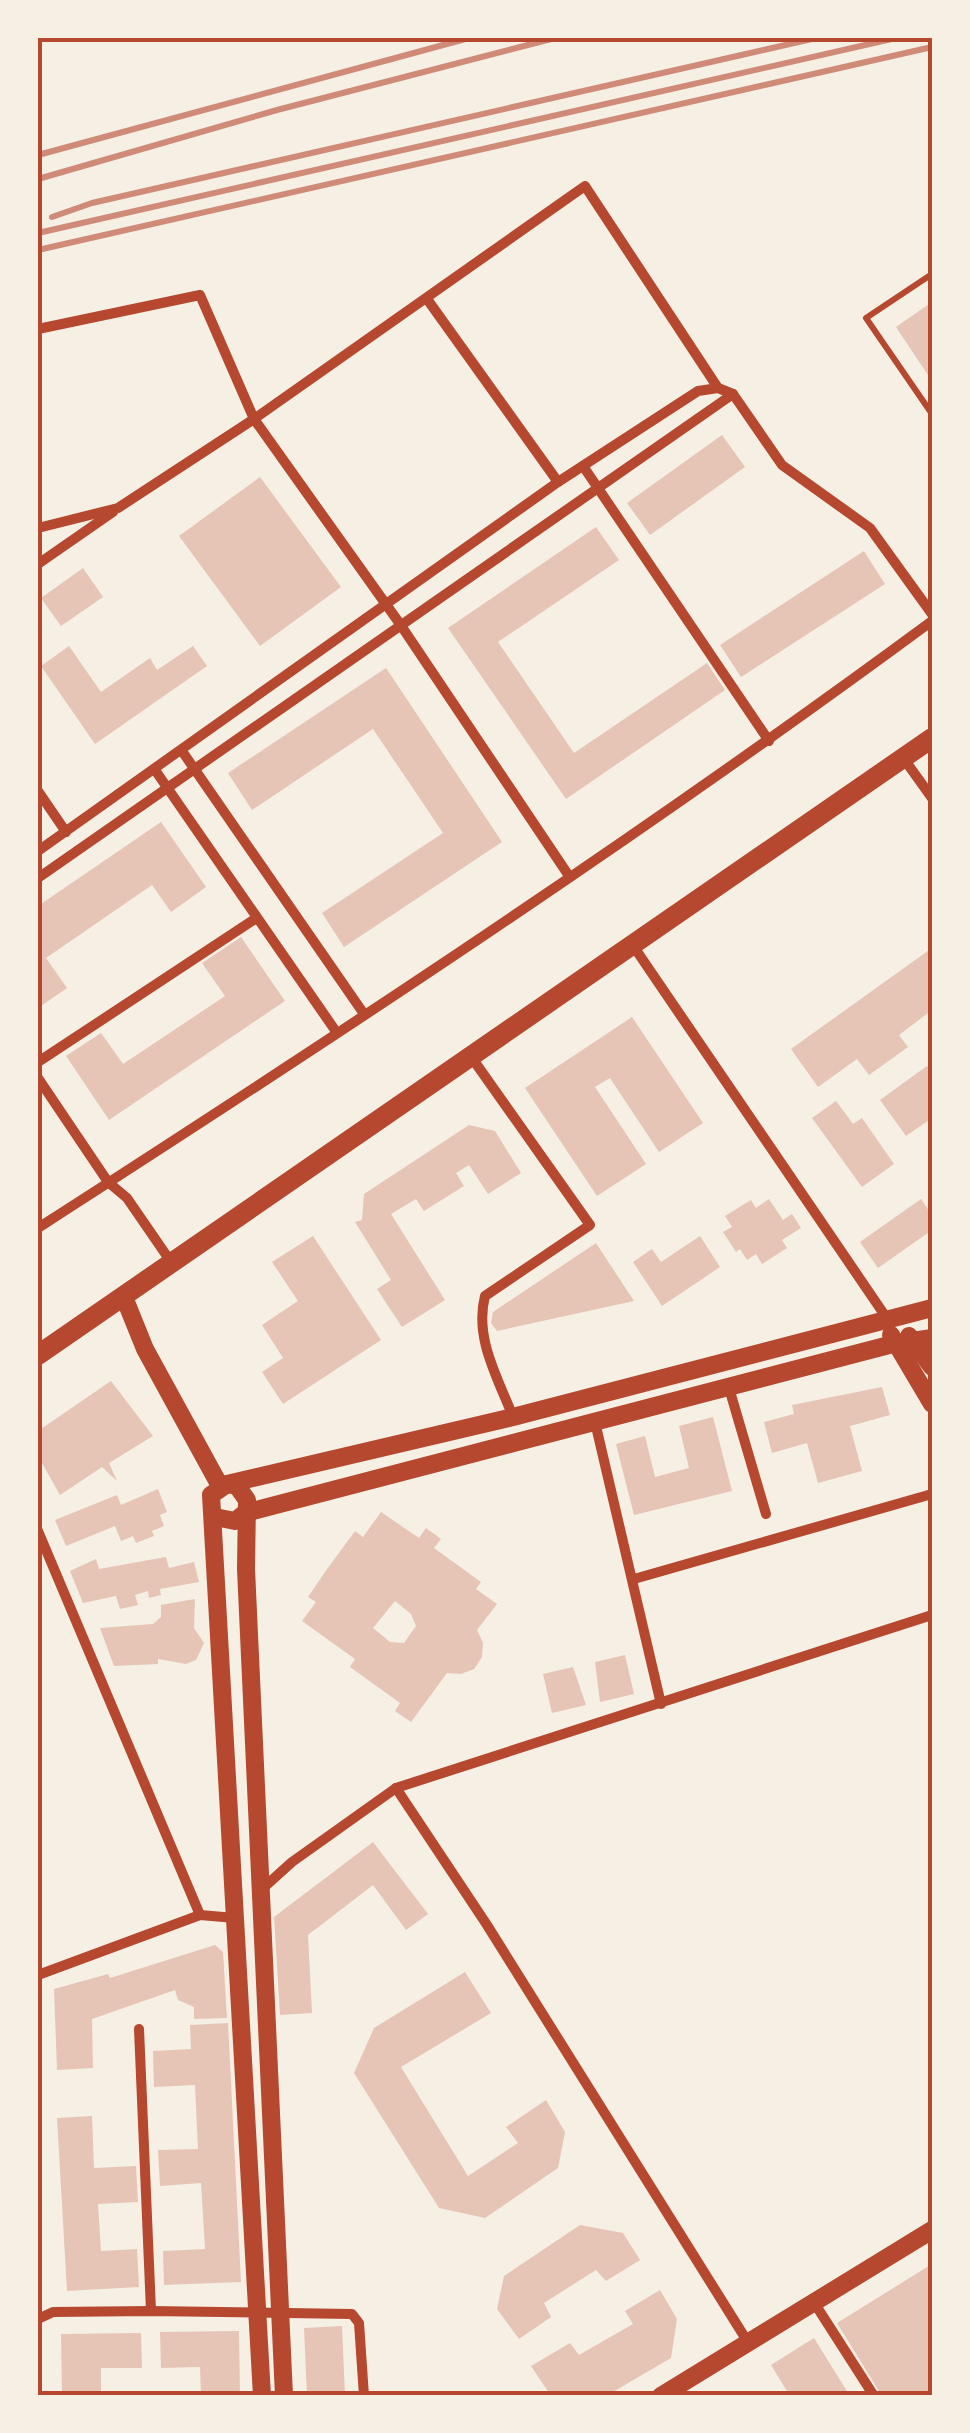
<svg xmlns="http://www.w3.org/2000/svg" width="970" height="2433" font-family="'IBM Plex Sans',sans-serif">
	<rect width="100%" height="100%" fill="#f6efe4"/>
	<g fill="#e6c5b7" fill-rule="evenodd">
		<path d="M932,302V381L896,327Z"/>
		<path d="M722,435L745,467L650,535L627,503Z"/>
		<path d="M260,477L341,587L260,646L179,536Z"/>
		<path d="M596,527L619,560L498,642L574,753L707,663L725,690L566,799L448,628Z"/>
		<path d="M864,551L885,584L741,677L720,645Z"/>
		<path d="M83,568L103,597L61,626L41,598Z"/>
		<path d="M69,646L101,692L150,658L157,670L193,646L207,666L95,744L41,666Z"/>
		<path d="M386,668L502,842L344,947L322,913L443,833L373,729L252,810L228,773Z"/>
		<path d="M161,822L206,887L171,912L152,885L46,958L67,988L38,1008V906Z"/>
		<path d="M241,937L285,1001L109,1120L66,1056L101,1033L123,1064L225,996L202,963Z"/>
		<path d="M932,948V1010L899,1035L908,1047L869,1075L857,1059L818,1087L791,1049Z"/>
		<path d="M632,1017L703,1123L659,1152L610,1078L595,1087L646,1164L597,1196L525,1088Z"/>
		<path d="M927,1066L932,1073V1118L906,1136L880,1100Z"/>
		<path d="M836,1101L853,1124L862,1118L894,1164L862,1187L812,1118Z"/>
		<path d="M469,1125L495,1131L521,1173L488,1194L469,1165L456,1173L464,1186L424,1211L416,1199L391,1214L445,1300L402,1327L377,1289L391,1280L355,1222L362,1220L364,1194Z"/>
		<path d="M769,1199L783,1220L792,1214L801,1228L782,1240L787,1248L762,1264L756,1254L747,1260L740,1249L736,1252L723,1232L732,1227L725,1216L751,1200L756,1208Z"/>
		<path d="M921,1199L932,1215V1230L878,1268L860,1242Z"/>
		<path d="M313,1236L381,1340L283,1404L262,1372L283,1358L262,1325L298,1301L272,1262Z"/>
		<path d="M700,1236L720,1267L662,1306L633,1262L652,1249L661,1262Z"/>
		<path d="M596,1243L634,1301L497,1331L491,1323L493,1312Z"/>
		<path d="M111,1381L153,1436L109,1463L117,1481L102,1467L60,1495L38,1456V1431Z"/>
		<path d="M882,1387L890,1415L850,1426L862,1471L818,1483L807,1443L772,1453L764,1422L794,1414L792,1405Z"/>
		<path d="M713,1417L732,1491L634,1515L616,1444L645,1436L655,1477L689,1468L679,1426Z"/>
		<path d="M158,1489L167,1512L160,1515L164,1526L152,1531L154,1536L136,1543L133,1536L121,1541L115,1526L66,1546L55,1520L117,1495L121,1505Z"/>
		<path d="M381,1512L419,1538L426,1528L441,1539L434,1548L481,1582L476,1589L497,1604L477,1630L483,1643L482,1657L474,1669L461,1674L447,1673L411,1722L395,1711L400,1703L350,1667L355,1659L302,1621L316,1602L308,1597L325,1572L355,1531L363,1537ZM395,1601L411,1614L416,1626L404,1643L390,1642L373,1628Z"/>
		<path d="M166,1557L169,1568L194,1562L199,1582L160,1589L161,1595L149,1598L148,1591L135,1595L138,1605L120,1609L116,1596L83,1603L70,1571L96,1559L99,1569Z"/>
		<path d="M195,1599L194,1628L204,1643L196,1660L186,1664L158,1659V1664L114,1666L100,1628L153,1624L161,1617V1605Z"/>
		<path d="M625,1655L634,1694L600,1702L595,1662Z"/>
		<path d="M573,1667L586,1705L552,1713L543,1674Z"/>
		<path d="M373,1842L428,1914L406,1930L373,1885L308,1935L312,2013L280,2015L274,1917Z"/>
		<path d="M215,1945L223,1952L227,2018L194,2019V2007L178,2000L175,1990L92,2019L93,2068L57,2070L54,1989L108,1974L110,1978Z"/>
		<path d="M465,1972L491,2013L401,2067L468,2176L518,2143L506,2127L546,2100L565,2132L558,2168L485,2218L439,2208L354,2073L374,2028Z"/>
		<path d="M228,2023L241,2282L164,2285L163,2251L205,2249L201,2183L160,2186L158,2150L198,2149L195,2085L154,2087L153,2051L191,2049L190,2025Z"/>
		<path d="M92,2116L94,2168L136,2166L138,2202L98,2204L101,2251L137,2249L139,2287L67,2291L57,2118Z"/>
		<path d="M580,2225L623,2233L640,2260L606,2281L596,2270L544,2303L551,2317L519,2339L497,2309L504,2276Z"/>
		<path d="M932,2264V2396H882L837,2323Z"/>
		<path d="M660,2290L677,2319L671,2358L606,2396L549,2393L531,2366L570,2343L579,2355L633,2324L625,2311Z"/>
		<path d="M342,2326L345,2396H307L304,2328Z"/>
		<path d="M239,2331L240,2396H201L200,2367L161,2368L160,2332Z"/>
		<path d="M141,2333L142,2368H101V2396H62L61,2334Z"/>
		<path d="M814,2338L850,2396H790L771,2365Z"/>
	</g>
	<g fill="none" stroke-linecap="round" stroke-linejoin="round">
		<path stroke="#b5482f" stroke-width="6" d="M932,274L866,318L932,414"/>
		<g stroke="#b5482f" stroke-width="10">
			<path d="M427,299L558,482"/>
			<path d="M38,329L200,295L254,419L400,624L569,876"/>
			<path d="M733,394L782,465L870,528L932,614"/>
			<path d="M583,466L769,741"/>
			<path d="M38,528L118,508L254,419L585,186L718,388"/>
			<path d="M38,564L113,512"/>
			<path d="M182,751L364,1014"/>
			<path d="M904,759L932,798"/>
			<path d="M155,770L337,1033"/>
			<path d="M38,791L66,832"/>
			<path d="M38,851L558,482L698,391L718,388L733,394L38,878"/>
			<path d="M634,947L888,1320"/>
			<path d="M472,1058L590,1225L485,1296C474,1338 498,1378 513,1417"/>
			<path d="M38,1062L255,919"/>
			<path d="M38,1078L108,1182L127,1198L171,1262"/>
			<path d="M38,1228C341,1033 642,835 932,621"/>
			<path d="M729,1388L766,1514"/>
			<path d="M595,1422L661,1704"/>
			<path d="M38,1531L200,1915"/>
			<path d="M634,1579L932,1494"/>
			<path d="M396,1788L487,1925L749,2344"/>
			<path d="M261,1890L292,1862L396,1788L932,1615"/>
			<path d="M38,1975L200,1915L235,1918"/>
			<path d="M139,2029L151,2311"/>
			<path d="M815,2304L874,2396"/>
			<path d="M38,2319L53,2312L151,2311L352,2314L359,2323L364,2396"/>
		</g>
		<g stroke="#b5482f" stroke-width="18">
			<path d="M124,1297L145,1349L220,1486"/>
			<path d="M891,1335L932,1404"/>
			<path d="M909,1336L932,1367"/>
			<path d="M227,1484L237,1486L247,1500L246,1569L284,2396"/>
			<path d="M215,1517L235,1521L245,1513L893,1344L932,1338"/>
			<path d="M262,2396L211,1495L227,1484L513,1417L932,1308"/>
			<path d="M661,2396L932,2230"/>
		</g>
		<path stroke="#b5482f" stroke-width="20" d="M38,1355L932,738"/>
		<g stroke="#cf8b77" stroke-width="6">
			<path d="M38,155L469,38"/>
			<path d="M38,179L277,110L555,38"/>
			<path d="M52,217L92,203L816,38"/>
			<path d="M38,233L896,38"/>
			<path d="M38,250L932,47"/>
		</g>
	</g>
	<rect width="970" height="2433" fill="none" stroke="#f6efe4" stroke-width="80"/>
	<rect x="40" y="40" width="890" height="2353" fill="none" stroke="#b5482f" stroke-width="4"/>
</svg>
